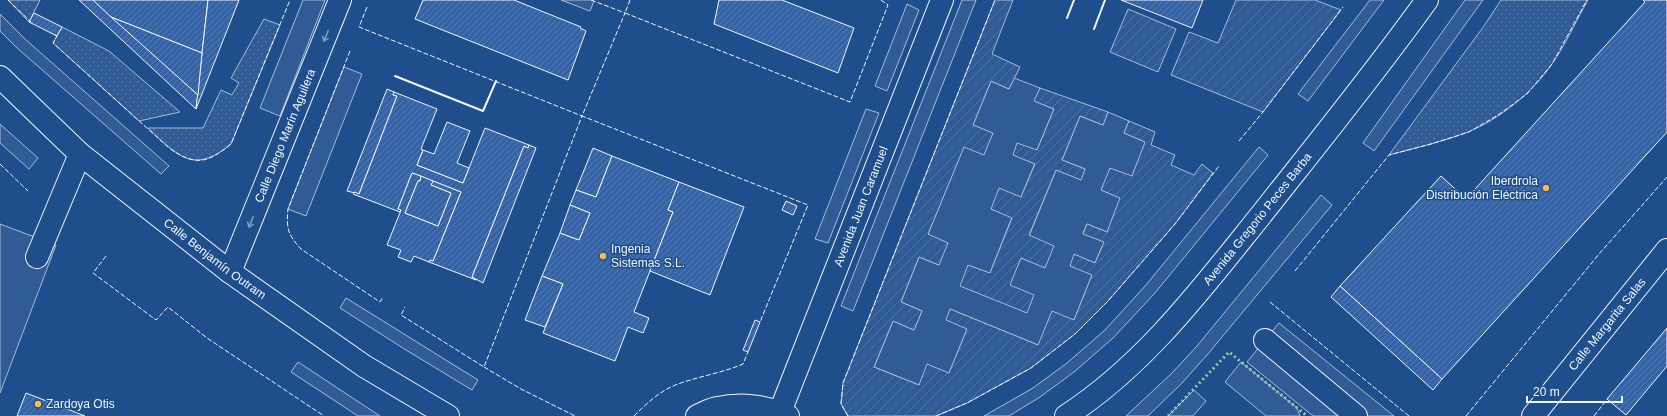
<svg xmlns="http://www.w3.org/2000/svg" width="1667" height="416" font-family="Helvetica,sans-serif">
	<defs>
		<pattern id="grass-dots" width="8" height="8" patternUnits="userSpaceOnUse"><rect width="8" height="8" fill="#305b95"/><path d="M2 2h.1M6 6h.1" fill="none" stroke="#4e73a5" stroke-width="1.8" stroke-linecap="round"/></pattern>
		<pattern id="garden-furrows" width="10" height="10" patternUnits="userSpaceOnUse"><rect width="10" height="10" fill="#305b95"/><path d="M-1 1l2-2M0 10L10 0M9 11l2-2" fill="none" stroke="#4e73a5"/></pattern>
		<pattern id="building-hatch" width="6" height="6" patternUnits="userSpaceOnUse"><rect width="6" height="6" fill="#3563a3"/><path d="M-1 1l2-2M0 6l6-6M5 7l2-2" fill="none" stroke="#537ab1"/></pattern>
	</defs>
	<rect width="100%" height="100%" fill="#1f4e8c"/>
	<g fill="url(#grass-dots)" stroke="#a8bbd7">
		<path d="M8,0H40L29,22Z"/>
		<path d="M1501,0H1588C1576,21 1566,44 1552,64C1533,92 1500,119 1468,132C1442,142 1415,148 1389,155L1484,26Z"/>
		<path d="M264,19L280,25L231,144C193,175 178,156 148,128H203L221,90L232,95L239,83L231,78Z"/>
		<path d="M62,27L109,51L180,112L139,121L53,43Z"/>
	</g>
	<g fill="#305b95" stroke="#a8bbd7">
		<path d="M303,0H325L280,116L260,108Z"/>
		<path d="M561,0H591L594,1L590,11Z"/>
		<path d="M962,0H976L853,311L841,306Z"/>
		<path d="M1370,0H1384L1308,101L1298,94Z"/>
		<path d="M1465,0H1483L1374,151L1363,143Z"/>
		<path d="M907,4L919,10L887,91L875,86Z"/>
		<path d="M0,14L25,39L169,166L161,174L16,47L0,31Z"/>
		<path d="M344,67L362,74L306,216L288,209Z"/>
		<path d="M1014,78L1040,88L1035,101L1054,109L1037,150L1013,154L1035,163L1021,197L991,209L1012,217L990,273L1009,285L1021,258L1045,267L1029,236L1056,170L1081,179L1085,169L1062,160L1080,116L1103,125L1108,112L1129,121L1124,133L1146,142L1132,176L1101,190L1121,198L1107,232L1087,224L1083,233L1104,242L1095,263L1074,255L1092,275L1074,320L1038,345L950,309L967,329L949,373L919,385L874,367L893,321L914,330L922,311L901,302L919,257L939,265L928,234L964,146L984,154L992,134L973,125L991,81L1009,89Z"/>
		<path d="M866,109L879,113L828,243L815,239Z"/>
		<path d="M0,124L38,158L29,169L0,143Z"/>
		<path d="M1259,147L1268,155L1155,293L1113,338L1074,372L1040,397L1009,416H984L1033,388L1067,363L1105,330L1146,285Z"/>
		<path d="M1321,195L1332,205L1207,355L1182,383L1148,416H1126L1172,373L1197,346Z"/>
		<path d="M0,224L56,245L0,393Z"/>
		<path d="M346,298L478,380L472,390L406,350L340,308Z"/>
		<path d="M1279,323L1394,416H1313L1247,362Z"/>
		<path d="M298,362L380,416H358L291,372Z"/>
		<path d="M1241,362L1297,408L1300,416H1266L1225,382Z"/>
		<path d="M1194,390L1206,401L1193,416H1168Z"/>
	</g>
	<g fill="url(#garden-furrows)" stroke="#a8bbd7">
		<path d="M995,0H1013L992,54L1020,67L1009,89L991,81L973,125L993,133L984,155L964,147L928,234L948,243L939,265L919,257L901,302L922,311L914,330L893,321L874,367L919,385L927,364L949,373L967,329L946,320L950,309L1038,345L1052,311L1074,320L1092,275L1070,266L1074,254L1095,263L1104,242L1083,234L1087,224L1107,232L1120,198L1101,190L1110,168L1132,176L1145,142L1124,133L1129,121L1155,132L1151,145L1175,155L1171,165L1194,175L1202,164L1213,173L1175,224L1108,301L1075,334L1031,368L967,403L936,416H848L841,404L843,383Z"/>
		<path d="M1236,0H1315L1341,10L1263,112L1171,75L1189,32L1218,43Z"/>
		<path d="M1128,9L1176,29L1158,72L1110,52Z"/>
		<path d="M1040,88L1108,112L1103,125L1080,116L1062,160L1085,169L1081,180L1056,170L1029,235L1054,246L1045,268L1021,258L1010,285L1034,295L1027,313L960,286L968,265L990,273L1012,218L991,209L999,188L1021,197L1035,164L1013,155L1017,143L1037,150L1054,109L1034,101Z"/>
	</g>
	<g fill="url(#building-hatch)" stroke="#f2f6ff">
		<path d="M79,0H93L198,95L196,109Z"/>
		<path d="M93,0H208L202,53L111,17Z"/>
		<path d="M208,0H239L196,109L202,53Z"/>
		<path d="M423,0H514L581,27L580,28L586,31L568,80L415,19Z"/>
		<path d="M719,0H782L854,28L838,73L714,24Z"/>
		<path d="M1121,0H1203L1192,28Z"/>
		<path d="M1643,0H1667V132L1442,379L1340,286L1441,176L1466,199L1645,2Z"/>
		<path d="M34,13L62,27L57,36L29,22Z"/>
		<path d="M111,17L202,53L198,95Z"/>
		<path d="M387,89L394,92L393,95L397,96L359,194L347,191Z"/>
		<path d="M394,92L437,109L421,149L423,150L417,165L463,183L485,128L529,145L528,148L524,146L472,277L476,279V280L429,262L430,260L433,261L461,192L412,173L398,209L401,210L400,212L353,194L355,192L359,194L397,96L393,95Z"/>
		<path d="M447,122L470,131L457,163L469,168L463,183L417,165L423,150L434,154Z"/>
		<path d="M529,145L536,148L483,283L472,277L524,146L528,148Z"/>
		<path d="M593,148L612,156L596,197L576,190Z"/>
		<path d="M612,156L679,182L668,210L673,212L634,312L649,318L643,333L628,327L615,361L543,333L563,284L542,276L560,233L579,240L590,213L570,205L576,190L596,197Z"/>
		<path d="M412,173L421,176L420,181H418L405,213L438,226L451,193L431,185L433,181L461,192L433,261L430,260L429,262L414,256L411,262L398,257L401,250L387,245L401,210L398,209Z"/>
		<path d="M421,176L433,181L431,185L451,193L438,226L405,213L418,181H420Z"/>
		<path d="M679,182L744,207L710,295L650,271L673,212L668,210Z"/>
		<path d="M786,201L797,206L793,215L782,210Z"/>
		<path d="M570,205L590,213L579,240L560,233Z"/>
		<path d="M542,276L563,284L545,327L525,320Z"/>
		<path d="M1340,286L1442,379L1433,390L1331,297Z"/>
		<path d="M755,320L760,322L748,352L743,350Z"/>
		<path d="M1667,328V366L1626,415L1607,399Z"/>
		<path d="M26,393L85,416H17Z"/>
	</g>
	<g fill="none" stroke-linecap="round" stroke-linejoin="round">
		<defs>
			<g id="minor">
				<path id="s1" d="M0,77L80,154L230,272L364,366L448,416"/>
				<path d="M37,257L80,154"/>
				<path id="s2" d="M230,272L340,0"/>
				<path d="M1265,340L1356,416"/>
				<path id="s3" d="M780,412L942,0"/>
				<path d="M697,416C704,413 711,409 718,408C741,403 767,406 788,416"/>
				<path id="s4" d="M1066,416C1145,365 1203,287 1261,215C1317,144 1374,74 1427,0"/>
				<path id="s5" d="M1533,416L1667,250"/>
			</g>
		</defs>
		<use href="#minor" stroke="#f2f6ff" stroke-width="24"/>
		<use href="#minor" stroke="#1f4e8c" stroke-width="22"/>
		<path stroke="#97c8a6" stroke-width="3" stroke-dasharray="2 3" stroke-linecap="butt" d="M1168,416L1229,352L1307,416"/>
		<g stroke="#f2f6ff" stroke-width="1" stroke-dasharray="5 2" stroke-linecap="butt">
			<path d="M8,0L31,22"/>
			<path d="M591,0L625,13L582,116L808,205L760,322"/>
			<path d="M630,0L625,13L850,102L888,5L881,0"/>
			<path d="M367,7L359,27L582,116L484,367L401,315L405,307"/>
			<path d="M55,35L57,36L53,43L169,148C195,166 207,164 231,144L290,0"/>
			<path d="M350,51L288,209C286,228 288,235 301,249L380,302L383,297"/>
			<path d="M1239,141L1263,112L1343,7"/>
			<path d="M0,164L28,191"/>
			<path d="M106,256L93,273L156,320L168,307L207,338L324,416"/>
			<path d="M1295,271L1389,155L1431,144L1469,132L1498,115L1527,94L1552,64L1587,0"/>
			<path d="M1270,302L1409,416"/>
			<path d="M484,367L521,389L575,416"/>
			<path d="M634,416C647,403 661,390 678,384C700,376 722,373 743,364L748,352"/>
			<path d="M848,416L841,404L843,383L995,0"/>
			<path d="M936,416L967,403L1031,368L1075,334L1108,301L1175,224L1219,166"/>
			<path d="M1466,416L1599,254L1667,177"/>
			<path d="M1594,416L1608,398"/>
		</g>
		<g stroke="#f2f6ff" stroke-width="2">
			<path d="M1067,18L1074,0"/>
			<path d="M1094,29L1105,0"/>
			<path d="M395,76L483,111L496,81"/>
		</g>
	</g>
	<defs><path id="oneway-shaft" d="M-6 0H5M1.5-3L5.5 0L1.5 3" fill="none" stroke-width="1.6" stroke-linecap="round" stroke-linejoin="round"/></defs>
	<g stroke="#7e9ac0">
		<use href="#oneway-shaft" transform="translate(326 36) rotate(112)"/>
		<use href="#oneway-shaft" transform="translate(251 222) rotate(112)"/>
	</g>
	<g fill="#ffb74d" stroke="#1f4e8c" stroke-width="1.5">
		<circle cx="1546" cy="188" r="4"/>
		<circle cx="603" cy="256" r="4"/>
		<circle cx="38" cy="404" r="4"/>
	</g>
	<g text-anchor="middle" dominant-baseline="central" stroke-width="3" stroke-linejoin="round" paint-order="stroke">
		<g font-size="12" fill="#f2f6ff" stroke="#1f4e8c">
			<text stroke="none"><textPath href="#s2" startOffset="147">Calle Diego Marín Aguilera</textPath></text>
			<text stroke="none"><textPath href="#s3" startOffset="221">Avenida Juan Caramuel</textPath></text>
			<text stroke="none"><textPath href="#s4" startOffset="276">Avenida Gregorio Peces Barba</textPath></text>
			<text stroke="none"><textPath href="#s1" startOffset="282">Calle Benjamín Outram</textPath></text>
			<text stroke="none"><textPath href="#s5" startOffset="118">Calle Margarita Salas</textPath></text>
		</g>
		<g font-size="12" fill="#f2f6ff" stroke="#1f4e8c" text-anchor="start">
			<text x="1538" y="181" text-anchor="end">Iberdrola<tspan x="1538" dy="14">Distribución Eléctrica</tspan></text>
			<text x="611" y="249">Ingenia<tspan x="611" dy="14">Sistemas S.L.</tspan></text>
			<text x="46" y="404">Zardoya Otis</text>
		</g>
	</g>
	<path d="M1527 396v6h95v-6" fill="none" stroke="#f2f6ff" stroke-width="2"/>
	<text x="1533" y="396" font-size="12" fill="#f2f6ff" stroke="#1f4e8c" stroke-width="3" paint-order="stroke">20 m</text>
</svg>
